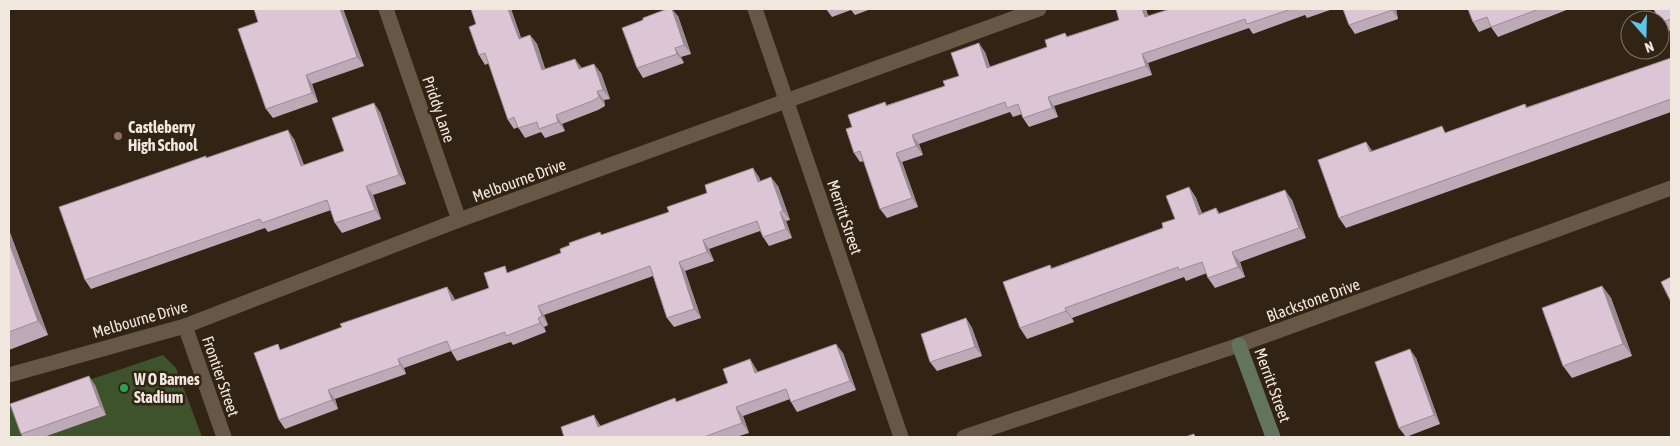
<svg xmlns="http://www.w3.org/2000/svg" width="1680" height="446" font-family="'Asap Condensed',sans-serif">
	<rect width="100%" height="100%" fill="#312415"/>
	<path fill="#3e532c" d="M163,355L176,368L202,437H9V407Z"/>
	<g fill="none" stroke-linecap="round" stroke-linejoin="round">
		<g stroke="#665747" stroke-width="15">
			<path d="M386,9L459,220"/>
			<path d="M755,9L901,437"/>
			<path d="M185,326L224,437"/>
			<path d="M9,375L185,326L459,220L1039,9"/>
			<path d="M964,437L1239,345L1671,188"/>
		</g>
		<path stroke="#62745d" stroke-width="15" d="M1239,345L1273,437"/>
	</g>
	<g fill="#bdaab7">
		<path d="M343,9L364,66L312,84L318,102L273,118L266,109Z"/>
		<path d="M472,9H511L521,38L530,35L537,44L545,69L582,68L601,73L610,99L604,100L605,106L598,110L562,124L565,131L545,138L541,132L525,138L518,127L514,129L508,120L489,63L485,65L479,55L476,24Z"/>
		<path d="M826,9H871L855,15L851,10L832,17Z"/>
		<path d="M1146,9L1148,16L1170,9H1333L1307,18L1305,15L1253,34L1249,28L1148,63L1152,75L1054,106L1058,117L1029,127L1023,118L1022,114L1013,117L1010,112L919,144L923,155L902,162L918,207L887,218L880,209L864,161L860,162L854,153L852,127L885,102L887,105L945,86L959,76L985,52L990,67L1047,47L1068,36L1119,20Z"/>
		<path d="M1343,9H1396L1398,19L1355,34L1349,25Z"/>
		<path d="M1468,9H1569L1498,37L1491,27L1479,32L1473,22Z"/>
		<path d="M1671,9V30L1665,33L1660,25V20Z"/>
		<path d="M678,16L691,54L681,57L684,63L643,78L637,68Z"/>
		<path d="M1671,58V112L1346,228L1339,218L1366,142L1372,151L1447,132L1525,104L1527,107Z"/>
		<path d="M380,112L406,184L373,195L381,219L342,233L335,223L331,210L268,232L265,228L91,289L85,280L207,158L294,139L304,165L344,151Z"/>
		<path d="M759,177L760,181L778,186L790,220L786,221L792,238L769,246L763,237L760,231L709,249L714,261L685,271L701,318L674,327L667,318L653,276L544,315L548,325L544,327L546,332L513,345L511,342L457,361L451,351L404,368L406,374L335,399L338,409L285,429L279,420L282,350L447,287L453,296L455,300L489,288L509,272L561,253L570,245L600,232L602,235L669,212Z"/>
		<path d="M1189,187L1196,198L1202,213L1216,208L1220,214L1292,200L1306,238L1240,262L1245,277L1215,288L1208,278L1207,273L1186,281L1184,277L1072,318L1074,322L1027,339L1020,328L1050,265L1052,268L1163,228L1175,219Z"/>
		<path d="M9,230L48,335L9,350Z"/>
		<path d="M1602,286L1611,298L1632,356L1572,378L1563,366Z"/>
		<path d="M966,318L972,328L982,356L937,371L930,362Z"/>
		<path d="M843,353L856,390L797,412L791,402L790,399L743,416L749,433L736,437H564L600,426L675,398L677,402L728,383L750,359L756,369L758,372Z"/>
		<path d="M1416,358L1440,424L1406,437L1399,428Z"/>
		<path d="M95,385L106,415L44,437H23L21,434Z"/>
	</g>
	<g fill="#9a8b95">
		<path d="M340,9H343L364,66L357,57Z"/>
		<path d="M508,9H511L525,49L519,39Z"/>
		<path d="M672,9L678,16L691,54L684,45Z"/>
		<path d="M1142,9H1146L1152,27L1145,17Z"/>
		<path d="M1392,9H1396L1398,19L1392,10Z"/>
		<path d="M530,35L537,44L549,80L542,70Z"/>
		<path d="M979,43L985,52L994,78L987,68Z"/>
		<path d="M675,48L681,57L684,63L677,54Z"/>
		<path d="M1142,54L1148,63L1152,75L1146,66Z"/>
		<path d="M575,59L582,68L579,69Z"/>
		<path d="M594,64L601,73L610,99L603,90Z"/>
		<path d="M306,75L312,84L318,102L312,93Z"/>
		<path d="M597,91L604,100L605,106L599,97Z"/>
		<path d="M1048,97L1054,106L1058,117L1052,108Z"/>
		<path d="M374,103L380,112L406,184L399,175Z"/>
		<path d="M556,115L562,124L565,131L558,122Z"/>
		<path d="M288,130L294,139L307,175L301,166Z"/>
		<path d="M912,135L919,144L923,155L916,146Z"/>
		<path d="M1366,142L1373,152H1370Z"/>
		<path d="M896,153L902,162L918,207L912,198Z"/>
		<path d="M753,168L759,177L764,191L758,182Z"/>
		<path d="M771,177L778,186L790,220L783,211Z"/>
		<path d="M366,186L373,195L381,219L375,210Z"/>
		<path d="M1189,187L1196,198L1206,225L1199,215Z"/>
		<path d="M1285,190L1292,200L1306,238L1299,228Z"/>
		<path d="M780,212L786,221L792,238L786,229Z"/>
		<path d="M9,230L48,335L38,321L9,243Z"/>
		<path d="M703,240L709,249L714,261L707,252Z"/>
		<path d="M1232,252L1240,262L1245,277L1238,267Z"/>
		<path d="M679,262L685,271L701,318L694,309Z"/>
		<path d="M1602,286L1611,298L1632,356L1623,344Z"/>
		<path d="M447,287L453,296L458,310L452,301Z"/>
		<path d="M538,306L544,315L548,325L542,316Z"/>
		<path d="M1065,308L1072,318L1074,322L1066,311Z"/>
		<path d="M538,318L544,327L546,332L540,323Z"/>
		<path d="M966,318L972,328L982,356L975,347Z"/>
		<path d="M836,344L843,353L856,390L850,381Z"/>
		<path d="M1410,349L1416,358L1440,424L1434,415Z"/>
		<path d="M398,359L404,368L406,374L400,365Z"/>
		<path d="M750,359L756,369L762,383L755,373Z"/>
		<path d="M89,376L95,385L106,415L100,406Z"/>
		<path d="M328,390L335,399L338,409L332,400Z"/>
		<path d="M736,407L743,416L749,433L742,423Z"/>
		<path d="M594,415L600,425L604,436L598,427Z"/>
	</g>
	<g fill="#dcc6d5" stroke="#9a8b95">
		<path d="M254,9H340L357,57L306,75L312,93L266,109L238,29L258,22Z"/>
		<path d="M471,9H508L519,39L530,35L542,70L575,59L579,69L594,64L603,90L597,91L599,97L592,101L556,115L558,122L539,129L537,122L518,128L514,117L508,120L485,53L479,55L469,27L476,24Z"/>
		<path d="M667,9H672L684,45L675,48L677,54L637,68L622,28L643,20V18Z"/>
		<path d="M1116,9H1142L1145,17L1170,9H1291L1247,24L1245,19L1142,54L1146,66L1048,97L1052,108L1023,118L1018,104L1007,108L1005,102L912,135L916,146L896,153L912,198L880,209L860,151L854,153L846,129L852,127L848,115L885,102L886,106L945,86L943,81L959,76L951,53L979,43L987,68L1047,47L1045,40L1065,33L1067,37L1119,20Z"/>
		<path d="M1343,9H1392V10L1349,25Z"/>
		<path d="M1468,9H1539L1491,27L1487,17L1473,22Z"/>
		<path d="M1654,9H1671V19L1660,23V20H1658Z"/>
		<path d="M1671,58V99L1339,218L1318,160L1366,142L1370,152L1442,126L1445,133L1525,104L1526,108Z"/>
		<path d="M374,103L399,175L366,186L375,210L335,223L327,200L262,223L260,219L85,280L59,207L206,156V158L288,130L301,166L344,151L332,118Z"/>
		<path d="M753,168L758,182L771,177L783,211L780,212L786,229L763,237L757,221L703,240L707,252L679,262L694,309L667,318L650,266L538,306L542,316L538,318L540,323L506,336L505,332L451,351L447,341L398,359L400,365L328,390L332,400L279,420L254,353L278,344L280,350L342,327L340,324L447,287L452,301L489,288L484,273L505,266L507,273L561,253L560,249L570,245L569,243L600,232L601,235L669,212L667,207L707,193L705,185Z"/>
		<path d="M1189,187L1199,215L1216,208L1218,214L1285,190L1299,228L1232,252L1238,267L1208,278L1202,262L1179,270L1178,267L1065,308L1066,311L1020,328L1003,282L1050,265L1051,269L1163,228L1162,223L1175,219L1166,196Z"/>
		<path d="M9,243L38,321L9,332Z"/>
		<path d="M1671,277V302L1661,282Z"/>
		<path d="M1602,286L1623,344L1563,366L1542,308Z"/>
		<path d="M966,318L975,347L930,362L921,334Z"/>
		<path d="M836,344L850,381L791,402L786,389L736,407L742,423L704,437H564L561,427L594,415L598,427L675,398L676,402L728,383L723,369L750,359L755,373Z"/>
		<path d="M1410,349L1434,415L1399,428L1375,362Z"/>
		<path d="M89,376L100,406L21,434L10,404Z"/>
		<path d="M1194,434L1195,437H1185Z"/>
	</g>
	<circle fill="#8d6e63" stroke="#312415" stroke-width="2" cx="118" cy="136" r="5"/>
	<circle fill="#2e9e5b" stroke="#312415" stroke-width="2" cx="124" cy="388" r="5"/>
	<g text-anchor="middle" dominant-baseline="central" stroke-width="5" stroke-linejoin="round" paint-order="stroke">
		<g font-size="16" fill="#f0e7de" stroke="#312415">
			<text transform="translate(439 109) rotate(71)">Priddy Lane</text>
			<text transform="translate(519 180) rotate(-20)">Melbourne Drive</text>
			<text transform="translate(845 217) rotate(71)">Merritt Street</text>
			<text transform="translate(1313 300) rotate(-20)">Blackstone Drive</text>
			<text transform="translate(140 319) rotate(-16)">Melbourne Drive</text>
			<text transform="translate(221 376) rotate(71)">Frontier Street</text>
			<text transform="translate(1273 385) rotate(70)">Merritt Street</text>
		</g>
		<g font-size="16" font-weight="bold" fill="#f0e7de" stroke="#312415" text-anchor="start">
			<text x="128" y="127">Castleberry<tspan x="128" dy="18">High School</tspan></text>
			<text x="134" y="379">W O Barnes<tspan x="134" dy="18">Stadium</tspan></text>
		</g>
	</g>
	<rect width="1680" height="446" fill="none" stroke="#f0e7de" stroke-width="20"/>
	<g transform="translate(1645 35) rotate(160)"><circle r="24" fill="#312415" stroke="#7d7265"/>
	<path d="M0-4L9 19L0 12L-9 19Z" fill="#5dc7e8"/>
	<text y="-8" font-size="14" font-weight="bold" text-anchor="middle" fill="#f0e7de">N</text>
	</g>
</svg>
